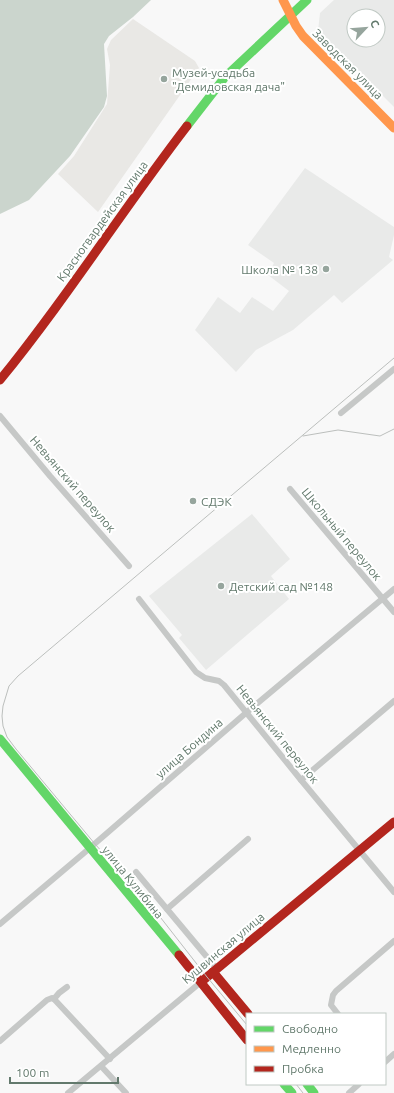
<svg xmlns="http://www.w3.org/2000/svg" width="394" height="1093" font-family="Ubuntu,sans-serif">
	<rect width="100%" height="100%" fill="#f8f8f8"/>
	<g fill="#e9eae9" fill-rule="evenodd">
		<path d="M334,0H394V107L318,31L320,13ZM354,16H378V40H354Z"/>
		<path d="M305,168L394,227V235L389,257L393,260L342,303L334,295L293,330L256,350L236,372L195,330L218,297L240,313L252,297L273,311L289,291L268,275L274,263L248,245Z"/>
		<path d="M252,514L290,559L271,576L289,599L206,670L179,638L182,635L149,596Z"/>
	</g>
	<path fill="#e9e8e5" d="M133,19L195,61L199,68L98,212L58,174L74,156L107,104L110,65L107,49L111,40Z"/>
	<path fill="#cbd5cd" d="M0,0H151L133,17L109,36L104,44L107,96L104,107L70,156L29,200L0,214Z"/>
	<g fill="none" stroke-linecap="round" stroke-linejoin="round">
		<g stroke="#c6c8c7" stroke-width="6">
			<path d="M341,413L394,369"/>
			<path d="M0,416L50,476L129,566"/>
			<path d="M290,489L394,612"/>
			<path d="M139,599L196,672L205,678L219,681L224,685L301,780L394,892"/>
			<path d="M301,780L394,701"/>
			<path d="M136,872L217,969"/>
			<path d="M167,909L248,839"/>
			<path d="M0,924L84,853L247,712L394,589"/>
			<path d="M54,999L59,993L67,987"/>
			<path d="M338,1014L331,1005L333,995L336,991L394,941"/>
			<path d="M0,1041L47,1000L52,998L54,999L110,1059"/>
			<path d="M385,1062L394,1054"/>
			<path d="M101,1066L126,1093"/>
			<path d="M68,1093L201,982"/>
			<path d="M349,1093L359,1084"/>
		</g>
		<g stroke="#63d668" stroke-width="9">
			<path d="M187,126L225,77L307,0"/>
			<path d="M0,739L179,955"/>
			<path d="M284,1084L292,1093"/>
			<path d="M307,1084L314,1093"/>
		</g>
		<path stroke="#ff974d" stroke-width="9" d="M283,0L296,26L303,36L394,128"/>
		<g stroke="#b3261e" stroke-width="9">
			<path d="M0,380C67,298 123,209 187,126"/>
			<path d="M179,955L247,1040"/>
			<path d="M213,972L248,1014"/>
			<path d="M201,982L394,822"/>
		</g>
		<g stroke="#bcbfbd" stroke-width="1">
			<path d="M303,436L338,430L380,436L394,429"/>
			<path d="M247,1025L207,977L157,913L95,844L16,749L7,737L3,726L2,716L3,706L9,686L18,676L394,358"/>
			<path d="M296,1084L303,1093"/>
		</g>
	</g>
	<g fill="#96a59d" stroke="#fff" stroke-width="1.5">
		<circle cx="164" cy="79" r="4"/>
		<circle cx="326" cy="269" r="4"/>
		<circle cx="193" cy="501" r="4"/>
		<circle cx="221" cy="586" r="4"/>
	</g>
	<g text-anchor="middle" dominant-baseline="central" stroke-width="4" stroke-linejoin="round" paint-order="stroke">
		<g font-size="12" fill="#62796c" stroke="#fff">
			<text transform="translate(348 64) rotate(45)">Заводская улица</text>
			<text transform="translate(102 221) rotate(-54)">Красногвардейская улица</text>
			<text transform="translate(73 484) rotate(49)">Невьянский переулок</text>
			<text transform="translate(342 534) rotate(50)">Школьный переулок</text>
			<text transform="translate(278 734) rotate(51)">Невьянский переулок</text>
			<text transform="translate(189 748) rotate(-41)">улица Бондина</text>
			<text transform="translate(133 882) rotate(51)">улица Кулибина</text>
			<text transform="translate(223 948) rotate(-40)">Кушвинская улица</text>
		</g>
		<g font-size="12" fill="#62796c" stroke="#fff" text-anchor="start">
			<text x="172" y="72">Музей-усадьба<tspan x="172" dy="14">"Демидовская дача"</tspan></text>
			<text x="318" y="269" text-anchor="end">Школа № 138</text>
			<text x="201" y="501">СДЭК</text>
			<text x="229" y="586">Детский сад №148</text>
		</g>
	</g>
	<rect x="246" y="1013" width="140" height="72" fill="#ffffff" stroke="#c0c9c4"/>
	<rect x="254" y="1026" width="20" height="6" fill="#63d668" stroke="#c0c9c4"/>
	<text x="282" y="1033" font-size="12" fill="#62796c">Свободно</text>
	<rect x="254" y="1046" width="20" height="6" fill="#ff974d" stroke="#c0c9c4"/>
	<text x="282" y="1053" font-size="12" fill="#62796c">Медленно</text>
	<rect x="254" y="1066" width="20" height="6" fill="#b3261e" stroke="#c0c9c4"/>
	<text x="282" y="1073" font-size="12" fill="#62796c">Пробка</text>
	<g transform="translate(366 28) rotate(64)"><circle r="19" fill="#ffffff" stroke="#c0c9c4"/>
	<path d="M0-3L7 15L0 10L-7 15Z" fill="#96a59d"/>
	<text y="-6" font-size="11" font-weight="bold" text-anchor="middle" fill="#62796c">С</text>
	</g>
	<path d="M10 1077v6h108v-6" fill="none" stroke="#62796c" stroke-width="2"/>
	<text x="16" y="1077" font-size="12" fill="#62796c" stroke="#ffffff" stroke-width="3" paint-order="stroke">100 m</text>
</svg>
